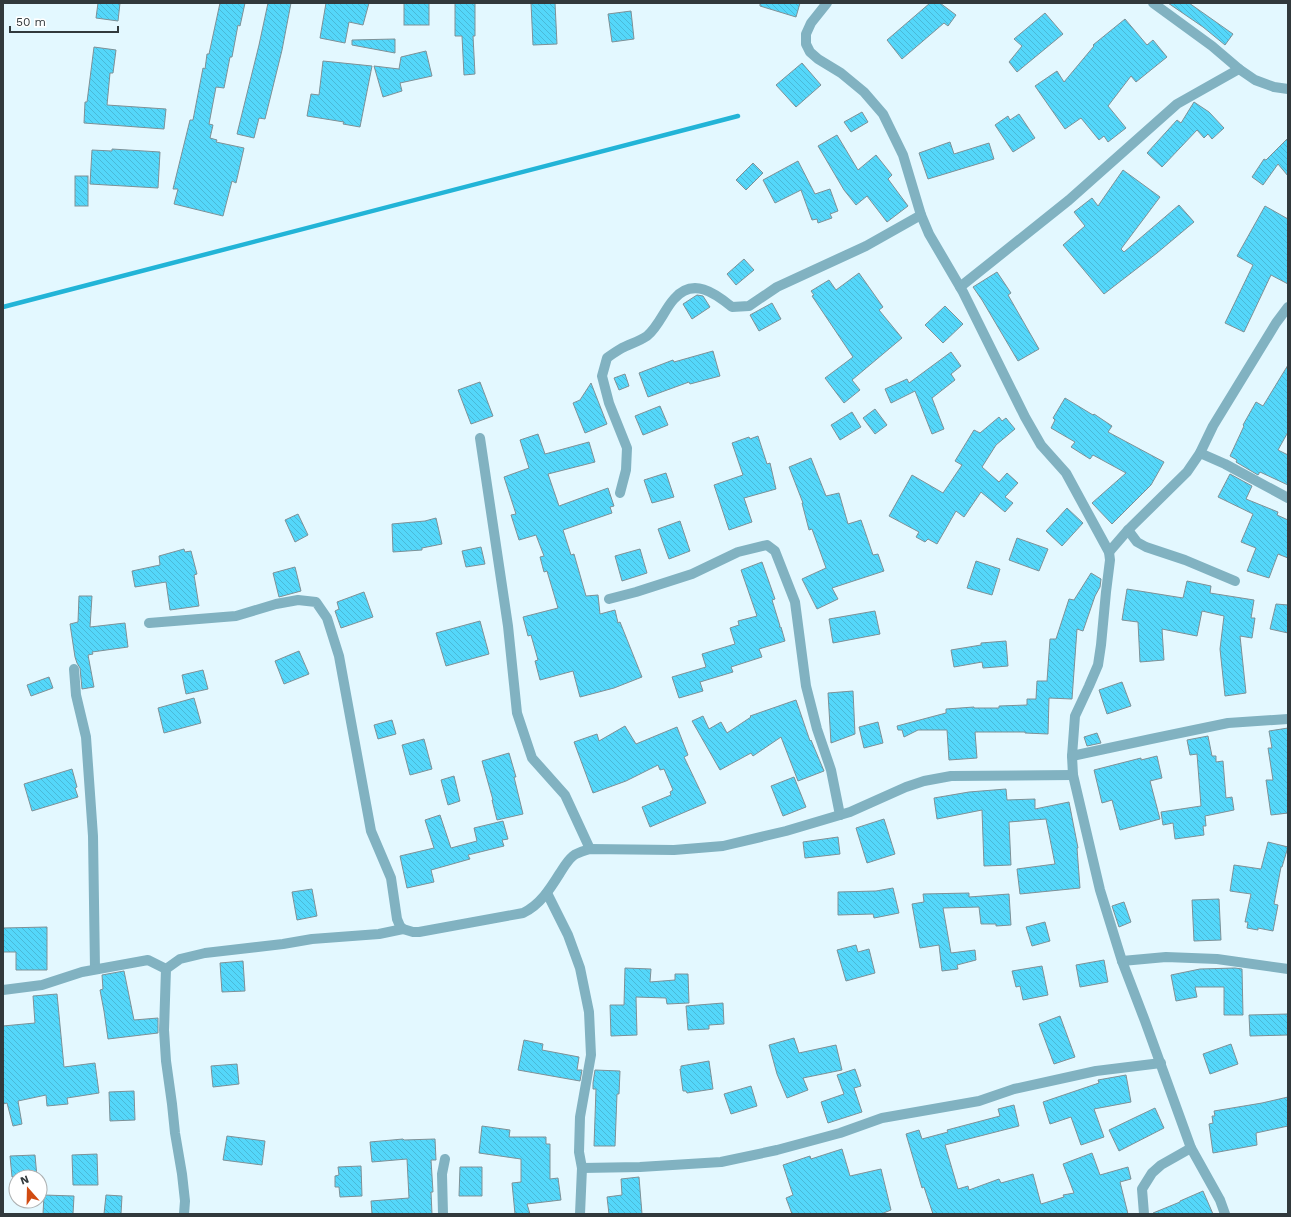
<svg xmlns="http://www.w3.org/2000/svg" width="1291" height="1217" font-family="'Work Sans',sans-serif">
	<defs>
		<pattern id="building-back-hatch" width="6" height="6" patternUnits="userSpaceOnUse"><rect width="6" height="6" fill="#54d7fa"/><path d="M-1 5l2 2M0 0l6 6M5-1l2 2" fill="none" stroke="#4ab9d7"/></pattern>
	</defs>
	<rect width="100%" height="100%" fill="#e3f8ff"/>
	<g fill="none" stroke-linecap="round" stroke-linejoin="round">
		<path stroke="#22b4d7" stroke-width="4.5" d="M3,307L738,116"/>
	</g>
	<g fill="url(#building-back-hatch)" stroke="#7e9197">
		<path d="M98,3H120L118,21L96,18Z"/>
		<path d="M220,3H245L240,26L238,25L232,57H230L224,88L216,87L209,124L213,125L210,138L217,140L216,142L244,148L236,183L232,181L223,216L174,204L178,189H173L190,120H193L203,68L205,69L207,54H209Z"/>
		<path d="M268,3H291L282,50L265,119L259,118L254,138L237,134L259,45Z"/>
		<path d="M326,3H369L363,25L349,22L345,43L320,38Z"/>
		<rect x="404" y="3" width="25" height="22"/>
		<path d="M455,3H475V36H473L475,74L464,75L462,36H455Z"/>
		<path d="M531,3H555L557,44L533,45Z"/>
		<path d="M760,3H800L796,17L760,6Z"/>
		<path d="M930,3H940L956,15L948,26L944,23L902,59L887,40Z"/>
		<path d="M1168,3H1189L1233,34L1225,45L1203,27Z"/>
		<path d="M631,11L634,39L612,42L608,14Z"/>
		<path d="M1045,13L1063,34L1017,72L1009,62L1022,46L1014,39Z"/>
		<path d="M1125,19L1147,45L1153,40L1167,57L1136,82L1131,76L1108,106L1126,128L1108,142L1104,136L1099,140L1081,118L1065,129L1035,86L1057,71L1064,82L1094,46L1093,45Z"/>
		<path d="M395,39V53L352,45V40Z"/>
		<path d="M94,47L116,50L113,73H110L107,105L166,109L164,129L84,123L85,102H87Z"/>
		<path d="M426,51L432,76L400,83L402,91L383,97L374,66L399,69L401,57Z"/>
		<path d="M323,61L372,66L360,127L343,124L344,122L307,116L311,94L319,95Z"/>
		<path d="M802,63L821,85L796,107L776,85Z"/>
		<path d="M1194,102L1209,112L1224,128L1212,139L1208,134L1204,138L1197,130L1162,167L1147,153L1177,120L1181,123Z"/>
		<path d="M862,112L868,122L851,132L844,122Z"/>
		<path d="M1019,114L1035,138L1013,152L995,125L1008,116L1010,120Z"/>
		<path d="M837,135L858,170L876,155L892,175L888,179L908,206L887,222L867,196L856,205L844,190L818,146Z"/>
		<path d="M1288,138V176L1278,164L1263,185L1252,177L1264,159L1266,160Z"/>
		<path d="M950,142L954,154L989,143L994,159L928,179L919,153Z"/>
		<path d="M112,149L160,152L158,188L90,184L92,150L112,151Z"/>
		<path d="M798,161L815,194L830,189L838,211L830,214L832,218L818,223L817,219L812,220L801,190L775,203L763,180Z"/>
		<path d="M753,163L763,173L746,190L736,180Z"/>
		<path d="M1123,170L1160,197L1121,249L1124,252L1179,205L1194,222L1157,253L1104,294L1063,245L1085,226L1074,212L1092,198L1098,206Z"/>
		<rect x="75" y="176" width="13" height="30"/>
		<path d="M1265,206L1288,219V284L1271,275L1244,332L1225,323L1253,265L1237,256Z"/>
		<path d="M744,259L754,270L736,285L727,274Z"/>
		<path d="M997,272L1011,293L1008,295L1039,349L1018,361L982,300L973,287Z"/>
		<path d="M859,273L883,307L879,310L902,338L852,380L860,390L844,403L825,378L853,357L812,296L814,295L811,291L829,280L836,290Z"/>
		<path d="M697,295L703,296L710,307L692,319L683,304Z"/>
		<path d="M772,303L781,319L759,331L750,315Z"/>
		<path d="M945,306L963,324L943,343L925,325Z"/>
		<path d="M713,351L720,376L690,384L689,382L648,397L639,373L673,360L674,362Z"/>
		<path d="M951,352L961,366L951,374L955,380L932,398L944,429L932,434L915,391L891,403L885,389L907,379L909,383Z"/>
		<path d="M1288,365V432L1278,450L1288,455V485L1260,472L1258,475L1236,462L1237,460L1230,456L1244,426L1243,425L1256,402L1263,406Z"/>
		<path d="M625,374L629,386L619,390L614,378Z"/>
		<path d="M480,382L493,416L471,424L458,390Z"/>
		<path d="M591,383L607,424L585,433L573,403L580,400Z"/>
		<path d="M1065,398L1093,415L1094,414L1112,426L1108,432L1164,462L1151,485L1112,524L1092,503L1126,473L1093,455L1090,459L1071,447L1075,442L1051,428L1055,420L1053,418Z"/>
		<path d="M660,406L668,425L643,435L635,416Z"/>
		<path d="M875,409L887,425L875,434L863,418Z"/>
		<path d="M852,412L861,427L840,440L831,425Z"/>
		<path d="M999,417L1002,421L1006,418L1015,429L996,445L982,467L999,482L1007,473L1018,483L1005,497L1013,503L1005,512L981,492L964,517L956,511L937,544L928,539L925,542L916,537L919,532L889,516L912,475L943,493L962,465L955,461L974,430L980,433Z"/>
		<path d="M538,434L545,454L589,442L595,462L548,474L559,506L608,488L614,506L610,507L612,513L563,530L571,555L574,554L586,596L598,595L600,614L615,610L618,623L620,622L642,677L614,688L580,697L573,671L540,680L535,661L538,660L531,635L528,636L523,617L558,608L547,571L544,572L540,557L544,556L536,535L519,540L511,515L516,514L504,477L529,468L520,440Z"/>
		<path d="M758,436L767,464L770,463L776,489L744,498L752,522L729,530L714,485L743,475L732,443L749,437L750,439Z"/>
		<path d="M811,458L826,496L839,493L848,524L861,520L873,555L878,554L884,571L832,588L838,599L817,609L802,579L826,568L812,529L809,530L802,503H803L789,467Z"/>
		<path d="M666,473L674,497L652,503L644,480Z"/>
		<path d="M1230,474L1252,486L1246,499L1278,512L1277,515L1288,520V558L1278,554L1269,578L1247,571L1256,548L1241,542L1253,514L1218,497Z"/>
		<path d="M1067,508L1083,523L1062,546L1046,531Z"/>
		<path d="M298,514L308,535L295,542L285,520Z"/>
		<path d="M436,518L442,544L422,548V550L393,552L392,524L425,521Z"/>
		<path d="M680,521L690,551L669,559L658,529Z"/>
		<path d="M1017,538L1048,549L1039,571L1009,560Z"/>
		<path d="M481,547L485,564L466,567L462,551Z"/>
		<path d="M184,549L185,552L191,551L197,574L194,575L199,606L170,610L166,582L135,587L132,571L160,565L159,556Z"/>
		<path d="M640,549L647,573L622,581L615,556Z"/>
		<path d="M976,561L1000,569L992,595L967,588Z"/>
		<path d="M762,562L775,599L772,600L780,626L779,627H781L785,641L759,649L762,657L731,667L733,672L700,682L703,691L679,698L672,677L706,667L702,654L735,644L730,628L739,625L738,621L757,616L741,570Z"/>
		<path d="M295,567L301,591L279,597L273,573Z"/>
		<path d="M1091,573L1101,579L1100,587L1095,596L1083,631L1077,629L1072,699L1049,698L1048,734L1025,733V732H975L977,758L949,760L947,730H918L904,737L902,730H898L897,726L946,713V709L974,707V708H999V706L1027,705V699H1036L1037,681H1047L1050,639H1056L1069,599L1074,600Z"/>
		<path d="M1187,581L1211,586L1210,593L1254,600L1251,618H1255L1252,638L1240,636L1246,693L1225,696L1220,649L1224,616L1202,611L1197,636L1162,629L1164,660L1140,662L1138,622L1122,620L1127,589L1183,598Z"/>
		<path d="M364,592L373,617L341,628L335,611L339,609L337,602Z"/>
		<path d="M79,596H92L90,627L125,623L128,647L92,652L93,654L88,655L94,687L82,689L80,668L77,663L75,657L70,624L78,622Z"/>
		<path d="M1276,604L1288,605V633L1270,629Z"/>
		<path d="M875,611L880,634L833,643L829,619Z"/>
		<path d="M480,621L489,654L446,666L436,633Z"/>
		<path d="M1006,641L1008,666L983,668L982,662L954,667L951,650L981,645V643Z"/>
		<path d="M299,651L309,674L284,684L275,661Z"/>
		<path d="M203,670L208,689L186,694L182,675Z"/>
		<path d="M49,677L53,688L31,696L27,685Z"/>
		<path d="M1122,682L1131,706L1107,714L1099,690Z"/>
		<path d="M853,691L855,734L831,743L828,693Z"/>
		<path d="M194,698L201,723L164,733L158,708Z"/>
		<path d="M796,700L810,741L811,740L824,771L798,781L781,737L753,756L751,753L720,770L692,721L703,716L709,729L721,722L727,733L751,717L750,716Z"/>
		<path d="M392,720L396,734L378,739L374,725Z"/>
		<path d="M878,722L883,743L864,748L859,727Z"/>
		<path d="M625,726L636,744L677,727L688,755L684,757L706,803L650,827L642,807L671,795L670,792L673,790L664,769L660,770L658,765L626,781L593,793L574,742L597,734L599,741Z"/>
		<path d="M1288,728V813L1271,815L1266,780H1273L1268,748H1272L1269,731Z"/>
		<path d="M1097,733L1101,743L1087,746L1084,737Z"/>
		<path d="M1208,736L1212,756H1216V762L1223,761L1226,798L1232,797L1234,810L1205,816L1206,826H1203L1204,835L1175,839L1173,823L1163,825L1161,812L1201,806L1197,754L1190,755L1187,740Z"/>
		<path d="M424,739L432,769L410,775L402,745Z"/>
		<path d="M509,753L516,777H514L523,814L497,820L492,800H493L482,761Z"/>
		<path d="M1157,756L1162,778L1150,781L1160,819L1120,830L1112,800L1102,803L1094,770L1141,758V760Z"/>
		<path d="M72,769L77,787L75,788L78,797L32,811L24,784Z"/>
		<path d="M454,776L460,801L448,805L441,780Z"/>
		<path d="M794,777L806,807L783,816L771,786Z"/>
		<path d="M1006,789L1007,800L1035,799V809L1069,802L1078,848H1077L1080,888L1020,894L1017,869L1055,864L1046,819L1009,822L1011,865L984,866L982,810L937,819L934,798L969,792Z"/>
		<path d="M440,815L451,848L477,841L474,828L503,821L508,839L502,840L504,846L468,855L470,859L431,870L434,882L407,888L400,856L434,848L425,820Z"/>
		<path d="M884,819L895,854L867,863L856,828Z"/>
		<path d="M838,837L840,854L805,858L803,842Z"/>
		<path d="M1268,842L1288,847L1282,867H1281L1274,904L1278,905L1273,931L1258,928V930L1247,928L1248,922H1245L1251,894L1230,891L1234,865L1261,869Z"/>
		<path d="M893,888L899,913L874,918L873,914L838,915V892L876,891Z"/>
		<path d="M312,889L317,916L297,920L292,892Z"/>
		<path d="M969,893V897L1009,894L1011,925L996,926V924H981L979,907L943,908L951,953L975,950L976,960L957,965L958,969L942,971L939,945L920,948L912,904L924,902L923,894Z"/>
		<path d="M1219,899L1221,940L1194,941L1192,900Z"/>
		<path d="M1124,902L1131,922L1119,927L1112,906Z"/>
		<path d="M1045,922L1050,941L1032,946L1026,927Z"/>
		<path d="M47,927V970H16V952H3V928Z"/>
		<path d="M856,945L858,952L869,949L875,973L846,981L837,950Z"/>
		<path d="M1104,960L1108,982L1080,987L1076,965Z"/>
		<path d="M243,961L245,991L222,992L220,963Z"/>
		<path d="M1042,966L1048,995L1023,1000L1020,986L1016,987L1012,971Z"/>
		<path d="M625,968L651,969L650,982L675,980V974H688L689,1003L667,1004L666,998L636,997L637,1035L611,1036L610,1005H624Z"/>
		<path d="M1235,968L1242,969L1243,1015H1224V987H1195L1197,997L1176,1001L1171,975L1200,969Z"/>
		<path d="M124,971L134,1020L158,1018V1033L108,1039L104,1011L100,990L103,989L102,975Z"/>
		<path d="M57,994L64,1067L95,1063L99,1093L67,1098L68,1104L47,1106L46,1095L18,1101L22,1124L13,1126L7,1103L3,1104V1026L35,1023L33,996Z"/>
		<path d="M723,1003L724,1024L709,1025V1029L688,1030L686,1006Z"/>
		<path d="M1288,1014V1035L1250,1036L1249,1015Z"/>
		<path d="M1060,1016L1075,1057L1054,1064L1039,1024Z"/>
		<path d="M794,1038L799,1053L836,1045L842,1070L803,1078L808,1090L787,1098L777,1074L769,1045Z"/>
		<path d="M524,1040L543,1044L542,1050L579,1057L577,1070H582L580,1081L518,1070Z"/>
		<path d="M1231,1044L1238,1064L1210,1074L1203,1054Z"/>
		<path d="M709,1061L713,1089L687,1093L686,1091H683L680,1069H681V1066Z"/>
		<path d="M237,1064L239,1084L213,1087L211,1066Z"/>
		<path d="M855,1069L861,1086L854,1088L862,1112L828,1123L821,1102L844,1094L837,1075Z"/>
		<path d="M595,1070L620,1071L619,1094H617L615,1146H594L596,1089H593V1083Z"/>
		<path d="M1126,1075L1131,1102L1094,1109L1104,1137L1081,1145L1071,1117L1050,1124L1043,1102L1099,1083L1098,1080Z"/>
		<path d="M751,1086L757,1106L731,1114L724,1094Z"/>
		<path d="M134,1091L135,1120L110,1121L109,1092Z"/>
		<path d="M1288,1097V1126L1256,1133L1257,1145L1213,1153L1209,1124L1213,1123L1212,1116H1215L1214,1111L1262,1103Z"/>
		<path d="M1014,1105L1019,1126L945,1145L958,1189L968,1186L969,1190L999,1179L1001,1183L1033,1174L1041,1204L1064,1197L1063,1195L1074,1193L1063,1164L1092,1153L1100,1175L1128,1167L1131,1179L1120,1182L1128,1214H933L924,1187L922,1188L906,1134L919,1130L922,1139L948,1132L947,1130L1000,1116L998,1109Z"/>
		<path d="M1155,1108L1164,1128L1119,1151L1109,1130Z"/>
		<path d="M482,1126L510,1130L509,1137H546V1144H550V1179L558,1178L561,1200L527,1204L530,1214H515L512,1183L521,1182V1159L479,1153Z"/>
		<path d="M227,1136L265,1141L262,1165L223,1160Z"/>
		<path d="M403,1139L404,1140L435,1139L436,1160H431L433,1192H431L432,1214H372L371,1201L409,1198L407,1159L372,1162L370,1142Z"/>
		<path d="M842,1149L850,1176L881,1169L891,1210L881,1214H792L786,1198L793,1195L783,1165L810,1156L811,1159Z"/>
		<path d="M97,1154L98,1185H73L72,1155Z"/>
		<path d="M35,1155L37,1177H12L10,1156Z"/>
		<path d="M361,1166L362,1196L340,1197L339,1187H335V1176L339,1175L338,1167Z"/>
		<path d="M460,1167H482V1196H459Z"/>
		<path d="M639,1177L642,1214H609L607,1197L622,1195L621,1179Z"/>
		<path d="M1203,1191L1213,1214H1153V1213L1180,1202V1201Z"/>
		<path d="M44,1195L74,1196L73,1214H43Z"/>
		<path d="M106,1195L122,1196L121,1214H104Z"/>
	</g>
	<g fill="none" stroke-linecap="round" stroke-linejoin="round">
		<g stroke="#81b2c1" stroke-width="10">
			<path d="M827,3L811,23L806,34V44L810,52L818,59L841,73L864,92L883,114L903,155L921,215L929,234L963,292L1025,417L1041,445L1066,473L1109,552L1110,560L1106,592L1101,645L1098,665L1089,686L1075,716L1072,756L1073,775L1100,890L1122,961L1145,1021L1191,1148L1220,1200L1225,1214"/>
			<path d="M1153,3L1212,46L1239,69L1255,80L1274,87L1288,89"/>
			<path d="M960,287L1069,200L1177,104L1239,69"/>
			<path d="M480,438L508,626L517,713L532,758L565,795L590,849"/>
			<path d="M1200,453L1225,464L1288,498"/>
			<path d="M620,493L626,470L627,448L609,403L602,376L607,358C612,354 617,351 622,348C630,344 640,341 647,336C659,326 664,310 674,299C693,277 715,293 732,307L749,306L777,287L866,246L921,215"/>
			<path d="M1128,530L1137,542L1146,547L1185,560L1235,581"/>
			<path d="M1109,552L1128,530L1187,472L1200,453L1213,426L1276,323L1288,307"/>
			<path d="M609,599L636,592L692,574L738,552L767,545L775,551L795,602L806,686L817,729L831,770L840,815"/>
			<path d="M149,623L236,616L276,604L298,600L316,602L327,618L339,656L371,831L391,878L397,919L400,926L403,929L413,932H419L523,913C540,905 550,889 560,873C564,867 567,861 573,856C578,852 584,851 590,849L674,850L723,846L786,831L850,812L906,787L924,781L951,776L1073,775"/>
			<path d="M74,669L76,695L86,737L93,836L95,969"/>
			<path d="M1072,756L1151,739L1228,723L1288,719"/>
			<path d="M547,893L568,935L580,968L589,1012L591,1055L580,1117L579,1152L582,1168L580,1214"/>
			<path d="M1122,961L1166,957L1217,959L1288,969"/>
			<path d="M3,990L42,985L82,972L148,960L166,969"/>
			<path d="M582,1168L640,1167L721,1162L777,1150L840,1133L882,1118L979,1101L1014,1089L1096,1071L1161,1063"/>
			<path d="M184,1214L185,1201L182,1174L175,1133L172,1104L166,1061L164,1030L166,969L180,959L205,953L283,944L312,939L379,934L403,929"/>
			<path d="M443,1214L442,1174L445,1159"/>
			<path d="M1144,1214L1142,1189L1152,1173L1161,1165L1191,1148"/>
		</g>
	</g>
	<rect width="1291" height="1217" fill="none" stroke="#31393c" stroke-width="8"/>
	<g transform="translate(28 1189) rotate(340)"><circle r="19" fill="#ffffff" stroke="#adb0b1"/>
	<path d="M0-3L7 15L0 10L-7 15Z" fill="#d14b12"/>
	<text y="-6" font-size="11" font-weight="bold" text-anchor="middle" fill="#31393c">N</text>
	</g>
	<path d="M10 26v6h108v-6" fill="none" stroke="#31393c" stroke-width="2"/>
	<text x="16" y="26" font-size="12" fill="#31393c" stroke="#ffffff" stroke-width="3" paint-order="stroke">50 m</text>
</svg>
